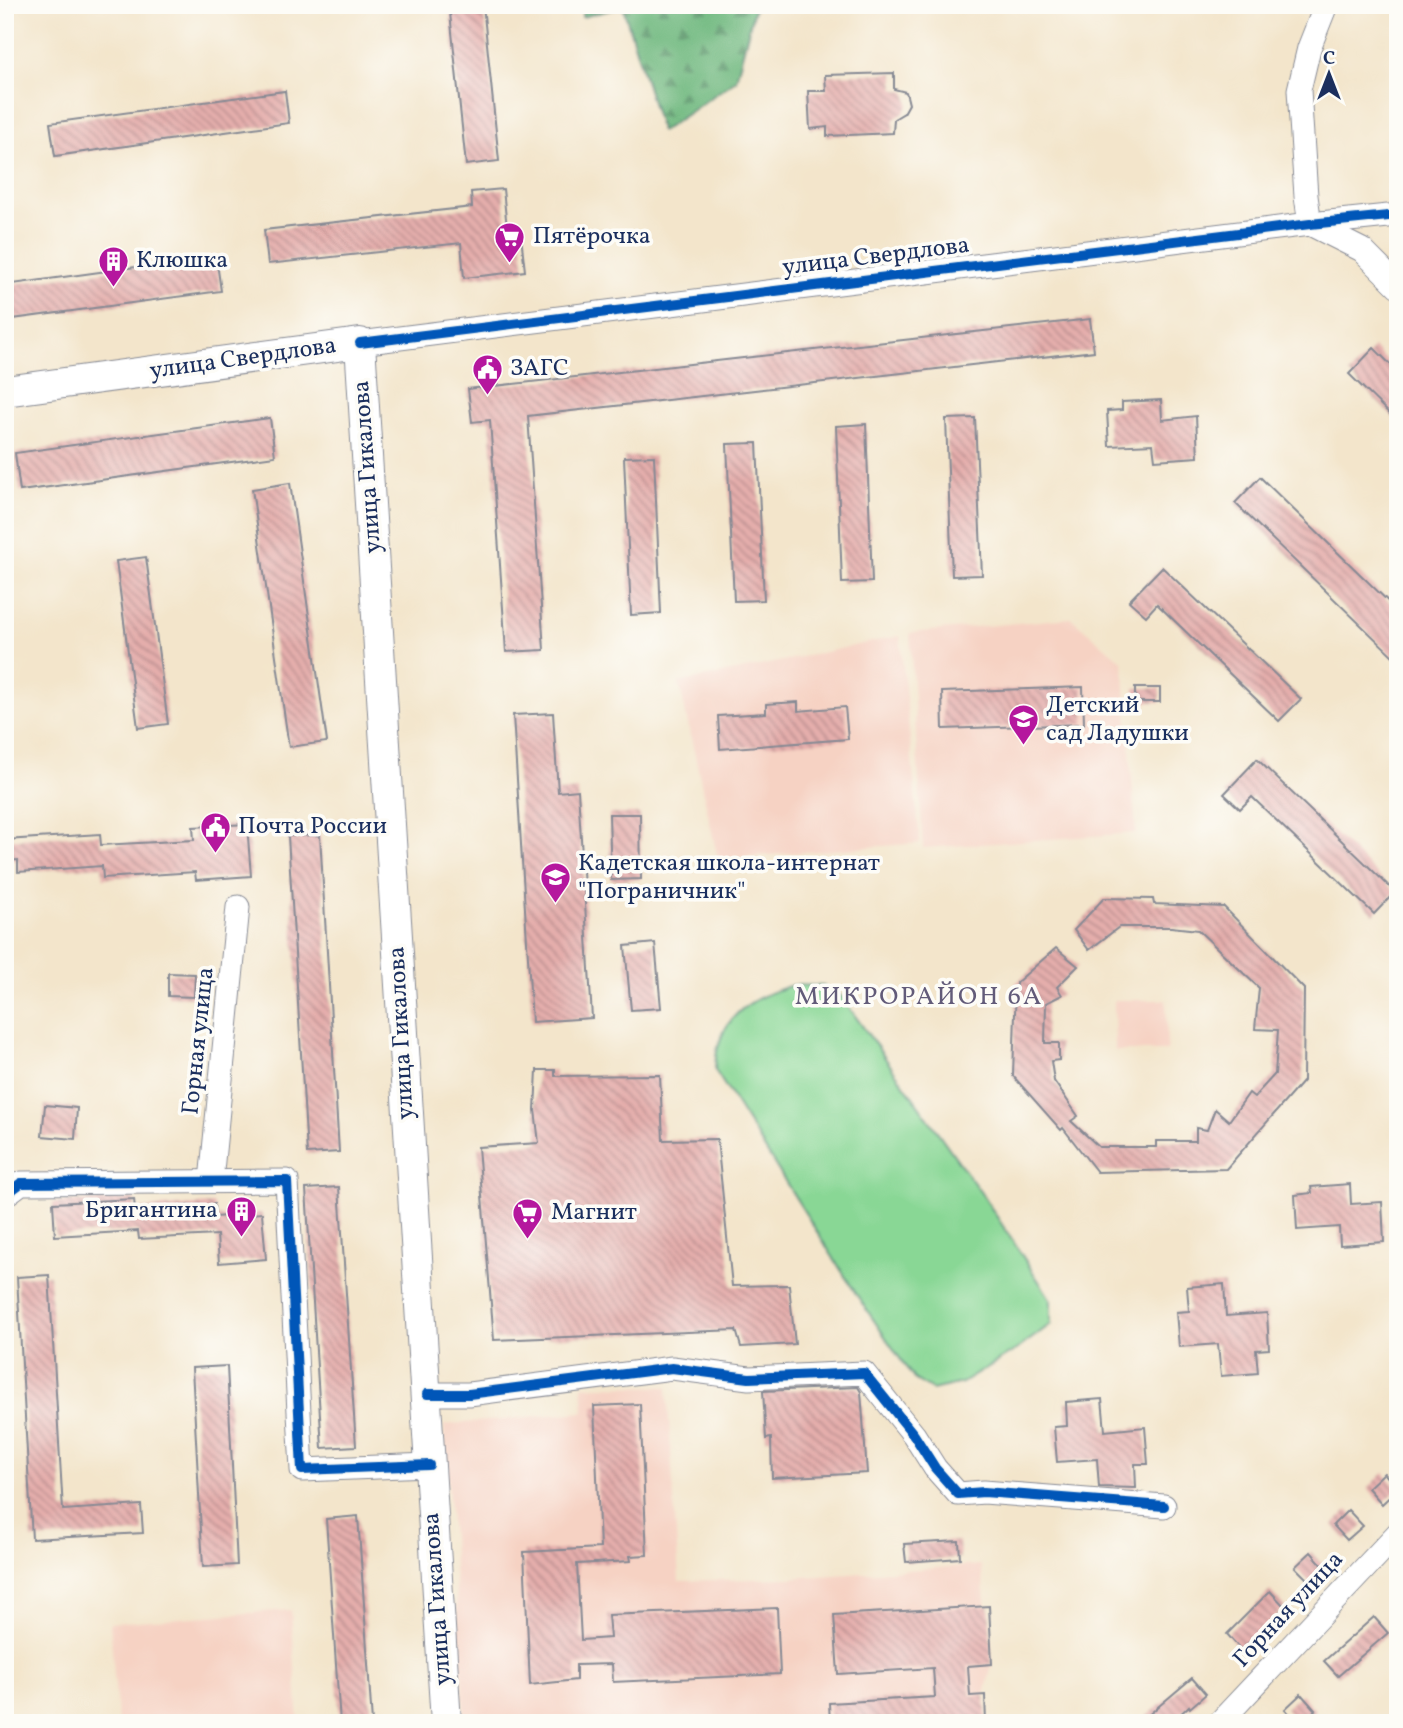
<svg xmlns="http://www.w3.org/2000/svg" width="1403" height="1728" font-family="Vollkorn,serif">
	<defs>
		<pattern id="forest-firs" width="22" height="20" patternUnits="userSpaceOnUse" patternTransform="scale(1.75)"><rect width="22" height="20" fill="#6eb87e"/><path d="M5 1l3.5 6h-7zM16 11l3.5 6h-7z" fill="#5a966a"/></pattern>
		<pattern id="building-back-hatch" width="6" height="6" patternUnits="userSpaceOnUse" patternTransform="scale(1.75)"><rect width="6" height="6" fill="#e5aeac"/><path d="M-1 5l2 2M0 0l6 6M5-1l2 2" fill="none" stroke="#b98e8f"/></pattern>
	</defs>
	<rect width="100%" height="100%" fill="#fdfcf7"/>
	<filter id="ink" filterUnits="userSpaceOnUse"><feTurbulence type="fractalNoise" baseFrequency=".0143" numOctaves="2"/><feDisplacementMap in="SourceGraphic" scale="14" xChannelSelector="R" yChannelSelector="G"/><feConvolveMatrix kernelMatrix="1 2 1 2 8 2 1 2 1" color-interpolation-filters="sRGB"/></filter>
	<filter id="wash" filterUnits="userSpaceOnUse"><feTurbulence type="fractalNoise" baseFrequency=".00686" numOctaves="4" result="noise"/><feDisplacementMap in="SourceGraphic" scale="28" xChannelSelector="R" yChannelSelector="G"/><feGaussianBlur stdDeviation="1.57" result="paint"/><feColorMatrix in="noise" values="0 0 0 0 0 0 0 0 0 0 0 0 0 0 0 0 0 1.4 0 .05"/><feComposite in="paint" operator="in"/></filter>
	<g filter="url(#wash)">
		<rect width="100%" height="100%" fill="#f3e5cb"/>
		<g fill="#f6d2c3">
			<path d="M1071,618L1123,662L1136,833L923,848L910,633Z"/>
			<path d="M900,636L920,843L718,859L679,683Z"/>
			<path d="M1114,1000H1166L1167,1051H1115Z"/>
			<path d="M582,1386L667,1387L679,1581L791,1578L981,1565L992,1664L985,1695L987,1723H465L444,1425L584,1412Z"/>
			<path d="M291,1610L299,1723H118L110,1623Z"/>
		</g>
		<path fill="url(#forest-firs)" stroke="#44746e" stroke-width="2" d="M582,5H755L736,80L661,132L623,7L582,17Z"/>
		<path fill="#89d795" stroke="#52837a" stroke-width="2" d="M793,985L823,986L841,996L986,1200L1051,1300V1324L1019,1348L962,1383L932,1390L914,1379L860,1300L715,1070C716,1019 748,998 793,985Z"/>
		<g id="blocks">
			<g fill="url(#building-back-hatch)">
				<path d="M463,5H483L499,161L466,165L450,13L464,12Z"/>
				<path d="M894,73V89L906,92L909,104L904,113L894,119L893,133L827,136V127L810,129L808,91H826L825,75Z"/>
				<path d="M285,91L289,123L55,156L50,123Z"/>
				<path d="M503,189L508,238L521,236L525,271L464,278L461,243L268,264L264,230L472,207L471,192Z"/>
				<path d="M216,256L221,291L5,320V285Z"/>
				<path d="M1090,319L1094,351L528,416L544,650L506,652L490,420L472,422L468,389Z"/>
				<path d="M1374,348L1398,372V422L1349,374Z"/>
				<path d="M1161,400L1162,420L1196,416L1198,457L1155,460L1153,444L1109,446L1107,411L1122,410V402Z"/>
				<path d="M270,418L275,456L20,491L15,453Z"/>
				<path d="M975,418L982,575L952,576L946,419Z"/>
				<path d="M866,424L872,582L842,583L836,426Z"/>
				<path d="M757,443L764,600L734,601L727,444Z"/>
				<path d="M654,456L661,613L631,615L624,457Z"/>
				<path d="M1260,477L1398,611V661L1235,503Z"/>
				<path d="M290,483L327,742L289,747L252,489Z"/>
				<path d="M146,557L168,724L138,728L116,561Z"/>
				<path d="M1162,567L1301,699L1279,721L1157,604L1146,616L1129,601Z"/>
				<path d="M1083,687L1084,724L943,729L942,692Z"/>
				<rect x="1135" y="688" width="25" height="14"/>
				<path d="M798,702V711L845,707L848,739L720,749L718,716L766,713V704Z"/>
				<path d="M553,713L558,792L578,790L592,1018L532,1022L513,715Z"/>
				<path d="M1257,759L1395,892L1374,914L1252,797L1240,809L1224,794Z"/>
				<path d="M609,814H640L641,879L611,880Z"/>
				<path d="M247,824L251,876L196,880L195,872L103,878L102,866L18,872V860L5,861V840L100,834L101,845L194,840L193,827Z"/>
				<path d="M320,835L339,1152L307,1154L288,836Z"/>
				<path d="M1104,898L1153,899L1154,904L1224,907L1304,989L1303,1081L1226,1169L1097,1172L1063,1128L1061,1130L1013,1076L1016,983L1056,948L1078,966L1057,987L1062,995L1046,1003L1045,1043H1059V1060L1051,1061L1054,1081L1078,1116L1071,1121L1099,1147H1156V1141H1196V1128L1207,1130L1215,1109L1229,1121L1249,1093L1254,1097L1275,1074L1278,1030L1255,1029L1259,988L1198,930L1171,927H1119L1089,950L1074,930Z"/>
				<path d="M655,943L661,1008L631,1010L625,946Z"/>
				<path d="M168,973L195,974L194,997L168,996Z"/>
				<path d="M537,1070H555V1076L660,1075L663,1140L717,1139L732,1286L789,1285L795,1344L741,1347L736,1330L494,1340L478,1147L539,1143L535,1110Z"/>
				<path d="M45,1105L77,1108L75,1139L42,1136Z"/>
				<path d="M1350,1184L1351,1204L1382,1202L1384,1242L1340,1245L1339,1227L1297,1230L1295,1195L1312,1193L1311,1187Z"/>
				<path d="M339,1187L356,1446L322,1448L306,1189Z"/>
				<path d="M134,1199L135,1209L214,1204L215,1217L262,1213L266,1259L219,1263L217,1235L139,1239L138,1231L55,1236L53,1203Z"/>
				<path d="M49,1275L63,1510L141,1505L143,1533L32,1539L17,1277Z"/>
				<path d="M1224,1284L1226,1316L1267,1313L1269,1349L1256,1350L1258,1373L1221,1376L1218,1344L1179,1347L1176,1312L1189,1311L1187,1287Z"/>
				<path d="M227,1366L237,1565L203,1567L192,1368Z"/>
				<path d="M858,1387L861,1392L867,1473L772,1478L771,1438L766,1439L763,1391Z"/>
				<path d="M1102,1399L1105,1431L1145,1427L1148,1464H1135L1136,1488L1099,1487L1097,1459L1057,1462L1054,1427L1067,1426L1066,1402Z"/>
				<path d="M640,1404L647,1555L630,1556L631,1561L577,1564L581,1640L610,1638L608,1615L777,1608L780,1674L613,1682L612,1664L576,1665V1680L530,1685L524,1552L600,1548L594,1406Z"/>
				<path d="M1384,1473L1398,1489L1382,1504L1368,1488Z"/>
				<path d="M1348,1510L1363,1526L1347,1540L1333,1525Z"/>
				<path d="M358,1516L372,1723H340L326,1519Z"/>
				<path d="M959,1541L960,1558L906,1562L904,1544Z"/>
				<path d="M1311,1552L1325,1568L1310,1582L1295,1567Z"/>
				<path d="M1270,1591L1285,1607L1241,1650L1227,1634Z"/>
				<path d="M989,1606L992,1664L968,1666L970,1696L985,1695L986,1723H830L829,1703L935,1697L933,1668L838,1674L834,1615Z"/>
				<path d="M1374,1617L1388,1633L1338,1676L1324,1661Z"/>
				<path d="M1192,1678L1206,1694L1190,1708L1189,1706L1171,1723H1139Z"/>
				<path d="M1301,1694L1315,1710L1302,1723H1298L1285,1709Z"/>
			</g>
		</g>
	</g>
	<g filter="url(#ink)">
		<use href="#blocks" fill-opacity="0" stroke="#878a94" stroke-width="2"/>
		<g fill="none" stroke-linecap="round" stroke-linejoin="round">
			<defs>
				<g id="minor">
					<path d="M1310,224L1306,196L1299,90L1309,48L1326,5"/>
					<path d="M1310,224L1362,250L1398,286"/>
					<path d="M360,343L1310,224L1398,215"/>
					<path d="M211,1181L238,907"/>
					<path d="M5,1195L21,1183L287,1181L302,1470L429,1465"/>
					<path d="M427,1394H469L672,1368L749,1378L864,1373L914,1435L935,1468L958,1494L984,1492L1164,1506"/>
					<path d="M1219,1723L1398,1533"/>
				</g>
				<path id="major" d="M5,391L360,343L446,1723"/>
			</defs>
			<use href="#minor" stroke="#878a94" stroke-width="25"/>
			<use href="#major" stroke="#878a94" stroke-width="32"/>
			<use href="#minor" stroke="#fff" stroke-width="23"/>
			<use href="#major" stroke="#fff" stroke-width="30"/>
			<defs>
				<g id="cycleway">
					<path d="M360,343L1310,224L1398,215"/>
					<path d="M5,1195L21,1183L287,1181L302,1470L429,1465"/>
					<path d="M427,1394H469L672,1368L749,1378L864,1373L914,1435L935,1468L958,1494L984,1492L1164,1506"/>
				</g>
			</defs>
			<use href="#cycleway" stroke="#fdfcf7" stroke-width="15"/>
			<use href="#cycleway" stroke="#0057b8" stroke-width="10"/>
		</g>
	</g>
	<defs>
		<symbol id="supermarket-pin" viewBox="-11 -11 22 30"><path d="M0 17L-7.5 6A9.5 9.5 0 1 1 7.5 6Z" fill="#b5179e" stroke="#fdfcf7"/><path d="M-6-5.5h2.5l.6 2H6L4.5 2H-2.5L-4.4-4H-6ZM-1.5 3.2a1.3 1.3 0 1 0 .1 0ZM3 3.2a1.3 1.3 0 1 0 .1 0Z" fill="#fff"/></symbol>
		<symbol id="building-pin" viewBox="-11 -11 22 30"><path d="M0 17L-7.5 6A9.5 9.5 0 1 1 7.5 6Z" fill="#b5179e" stroke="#fdfcf7"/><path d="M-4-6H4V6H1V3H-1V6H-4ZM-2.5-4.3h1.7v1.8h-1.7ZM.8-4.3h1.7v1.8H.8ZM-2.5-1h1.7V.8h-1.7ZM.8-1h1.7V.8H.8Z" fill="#fff"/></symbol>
		<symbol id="civic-pin" viewBox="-11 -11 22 30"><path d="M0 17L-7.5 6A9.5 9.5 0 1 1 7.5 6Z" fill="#b5179e" stroke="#fdfcf7"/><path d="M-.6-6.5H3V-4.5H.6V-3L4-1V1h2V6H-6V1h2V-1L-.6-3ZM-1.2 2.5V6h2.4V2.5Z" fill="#fff"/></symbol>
		<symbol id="school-pin" viewBox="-11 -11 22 30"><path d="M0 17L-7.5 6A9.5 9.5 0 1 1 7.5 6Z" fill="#b5179e" stroke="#fdfcf7"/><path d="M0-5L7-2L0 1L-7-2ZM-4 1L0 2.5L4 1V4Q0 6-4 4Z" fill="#fff"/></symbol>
	</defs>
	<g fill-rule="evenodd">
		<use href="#supermarket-pin" x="492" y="220" width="35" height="47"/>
		<use href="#building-pin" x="96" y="244" width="35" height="47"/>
		<use href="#civic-pin" x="470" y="352" width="35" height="47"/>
		<use href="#school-pin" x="1006" y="702" width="35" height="47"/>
		<use href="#civic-pin" x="198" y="810" width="35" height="47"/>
		<use href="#school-pin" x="538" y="860" width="35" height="47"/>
		<use href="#building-pin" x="224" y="1194" width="35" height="47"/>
		<use href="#supermarket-pin" x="510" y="1196" width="35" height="47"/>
	</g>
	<g text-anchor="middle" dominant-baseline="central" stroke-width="7" stroke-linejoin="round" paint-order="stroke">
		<g font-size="24" fill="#1b2f5e" stroke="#fdfcf7" text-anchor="start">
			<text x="533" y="237">Пятёрочка</text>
			<text x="136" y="261">Клюшка</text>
			<text x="510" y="369">ЗАГС</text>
			<text x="1046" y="706">Детский<tspan x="1046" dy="28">сад Ладушки</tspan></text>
			<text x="238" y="827">Почта России</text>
			<text x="578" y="864">Кадетская школа-интернат<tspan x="578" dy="28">"Пограничник"</tspan></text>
			<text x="218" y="1211" text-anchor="end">Бригантина</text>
			<text x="551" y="1213">Магнит</text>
		</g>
		<g font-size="24" fill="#1b2f5e" stroke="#fdfcf7">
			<text transform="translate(876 257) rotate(-7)">улица Свердлова</text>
			<text transform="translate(243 359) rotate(-8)">улица Свердлова</text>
			<text transform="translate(368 467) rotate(-94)">улица Гикалова</text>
			<text transform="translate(402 1033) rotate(-93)">улица Гикалова</text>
			<text transform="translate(199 1041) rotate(-84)">Горная улица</text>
			<text transform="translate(438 1599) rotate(-94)">улица Гикалова</text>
			<text transform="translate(1289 1610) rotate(-47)">Горная улица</text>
		</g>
		<g font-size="26" letter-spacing="2" fill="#625b79" stroke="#fdfcf7">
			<text x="919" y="997">МИКРОРАЙОН 6А</text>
		</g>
	</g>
	<rect width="1403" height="1728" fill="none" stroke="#fdfcf7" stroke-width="28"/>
	<g transform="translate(1329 74)" stroke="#fdfcf7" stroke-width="5" paint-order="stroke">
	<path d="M0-5L12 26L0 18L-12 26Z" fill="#1b2f5e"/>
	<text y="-10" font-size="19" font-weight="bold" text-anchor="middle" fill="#1b2f5e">С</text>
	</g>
</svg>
